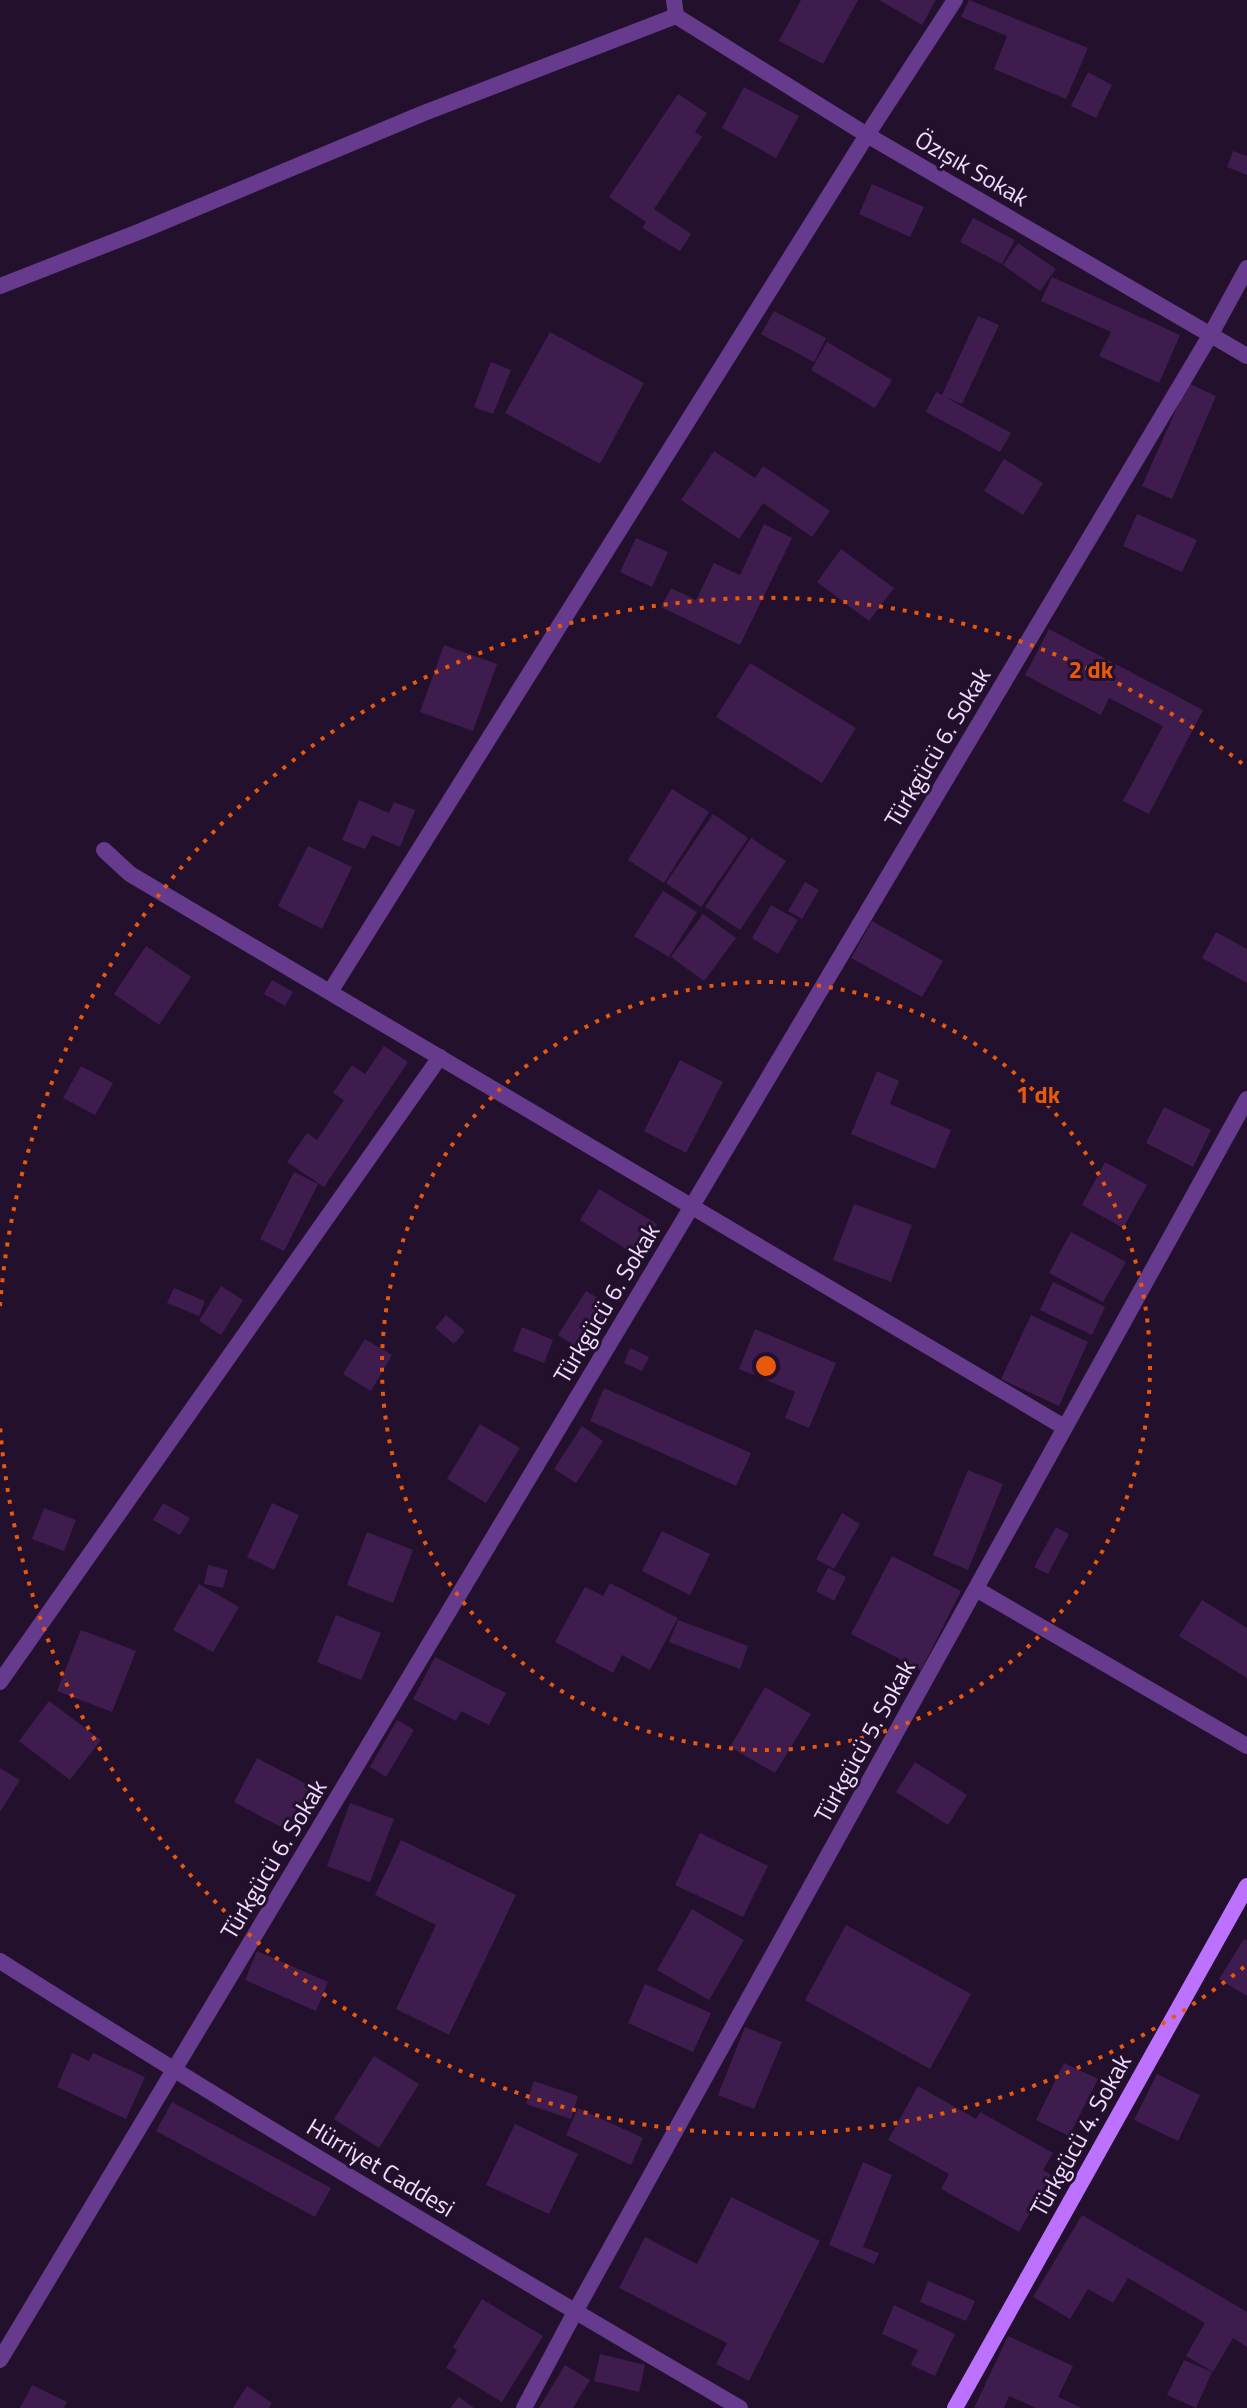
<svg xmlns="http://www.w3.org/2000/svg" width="1247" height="2408" font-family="'Titillium Web',sans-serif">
	<rect width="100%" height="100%" fill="#23102c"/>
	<g fill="#3f1c4e">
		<path d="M801,0H858L823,64L779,41Z"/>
		<path d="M879,0H936L922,25Z"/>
		<path d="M969,0L1088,48L1066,99L994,69L1007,36L961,17Z"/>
		<path d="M1088,72L1112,85L1096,118L1071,106Z"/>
		<path d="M744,87L799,116L776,158L722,128Z"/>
		<path d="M678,94L707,113L695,132L702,137L654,209L691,234L680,251L642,228L646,222L609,197Z"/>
		<path d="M1233,151L1247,156V175L1227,167Z"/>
		<path d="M872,184L924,207L910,237L859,214Z"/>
		<path d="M973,218L1015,240L1002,264L960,242Z"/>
		<path d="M1018,243L1056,269L1040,291L1003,265Z"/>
		<path d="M1052,277L1180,335L1159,383L1099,356L1111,332L1041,301Z"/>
		<path d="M774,311L826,338L814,362L761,334Z"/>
		<path d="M978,316L999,325L962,404L945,397L1011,433L1000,452L926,412L936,392L942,395Z"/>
		<path d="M550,332L644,383L600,464L505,413Z"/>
		<path d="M827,342L892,380L875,408L811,370Z"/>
		<path d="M491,362L511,370L493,414L474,407Z"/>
		<path d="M1188,383L1216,396L1172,499L1142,486Z"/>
		<path d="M714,451L755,478L763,466L830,511L812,537L763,503L739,539L681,500Z"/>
		<path d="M1004,459L1043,483L1023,515L984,491Z"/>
		<path d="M1137,514L1197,540L1182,572L1123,546Z"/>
		<path d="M764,524L792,538L740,645L661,607L671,588L696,600L714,563L740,575Z"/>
		<path d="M636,538L668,552L652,587L620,572Z"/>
		<path d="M841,549L894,588L869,621L817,582Z"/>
		<path d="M1049,629L1203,710L1149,814L1123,801L1163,726L1109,698L1101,715L1025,675Z"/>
		<path d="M444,645L497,664L473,731L420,712Z"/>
		<path d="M750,663L856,728L822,783L716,717Z"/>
		<path d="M672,789L709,812L664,883L628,860Z"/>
		<path d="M359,800L389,813L394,802L415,810L400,847L372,835L365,849L342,840Z"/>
		<path d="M713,814L748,838L701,907L666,883Z"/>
		<path d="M751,838L786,861L740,930L705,907Z"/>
		<path d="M308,846L352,867L322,929L278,906Z"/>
		<path d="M805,882L819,890L802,919L788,911Z"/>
		<path d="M663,891L697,912L669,957L634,936Z"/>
		<path d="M771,905L798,920L778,954L752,938Z"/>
		<path d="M703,914L736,938L704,981L671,957Z"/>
		<path d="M872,921L943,961L922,997L851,958Z"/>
		<path d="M1216,932L1247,949V983L1202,958Z"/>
		<path d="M146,946L191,977L159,1025L114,994Z"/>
		<path d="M272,980L293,992L285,1006L264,994Z"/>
		<path d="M384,1046L408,1062L324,1187L287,1162L307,1133L317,1140L344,1100L333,1093L352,1065L365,1074Z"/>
		<path d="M680,1060L723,1082L686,1153L644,1131Z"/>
		<path d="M81,1066L113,1083L95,1115L63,1098Z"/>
		<path d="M877,1071L899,1081L890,1104L951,1130L935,1169L851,1134Z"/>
		<path d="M1164,1107L1211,1130L1193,1167L1146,1143Z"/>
		<path d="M1105,1162L1147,1185L1123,1228L1082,1205Z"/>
		<path d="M294,1172L318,1184L284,1251L260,1239Z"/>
		<path d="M599,1189L657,1224L637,1256L580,1220Z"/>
		<path d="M854,1204L912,1225L891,1282L833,1260Z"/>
		<path d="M1071,1232L1126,1262L1103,1302L1049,1273Z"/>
		<path d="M1053,1282L1105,1307L1092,1335L1040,1310Z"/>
		<path d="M221,1286L243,1300L221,1335L199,1321Z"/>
		<path d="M174,1288L205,1301L199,1316L167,1303Z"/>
		<path d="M586,1291L611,1306L582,1350L558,1335Z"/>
		<path d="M446,1315L465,1331L454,1344L435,1328Z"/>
		<path d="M1031,1315L1088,1342L1059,1406L1001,1379Z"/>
		<path d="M522,1327L553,1340L544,1363L513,1351Z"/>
		<path d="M755,1329L836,1363L809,1428L785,1418L795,1392L739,1369Z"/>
		<path d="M365,1339L392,1355L371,1391L343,1374Z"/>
		<path d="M630,1348L649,1357L642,1371L624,1363Z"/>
		<path d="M604,1388L751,1453L736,1486L590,1421Z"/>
		<path d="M480,1424L520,1448L486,1503L447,1479Z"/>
		<path d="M582,1426L603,1441L576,1483L554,1469Z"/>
		<path d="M968,1470L1003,1484L968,1570L933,1555Z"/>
		<path d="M163,1503L190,1518L180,1535L153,1520Z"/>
		<path d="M272,1503L299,1515L274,1570L247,1557Z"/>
		<path d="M44,1508L76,1520L64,1551L32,1539Z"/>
		<path d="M842,1513L860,1524L834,1569L816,1559Z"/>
		<path d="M1056,1527L1069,1534L1048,1574L1034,1567Z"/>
		<path d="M662,1531L710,1554L690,1595L642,1571Z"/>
		<path d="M367,1532L413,1550L393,1603L347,1585Z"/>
		<path d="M892,1556L961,1591L921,1670L851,1634Z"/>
		<path d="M208,1565L228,1570L223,1588L204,1584Z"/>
		<path d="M828,1568L846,1577L834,1601L816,1591Z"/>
		<path d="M610,1583L678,1618L650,1670L622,1655L613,1673L555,1642L585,1587L603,1596Z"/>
		<path d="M199,1584L239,1607L213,1652L173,1630Z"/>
		<path d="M1202,1600L1247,1628V1678L1179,1636Z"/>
		<path d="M336,1615L381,1633L361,1680L317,1662Z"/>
		<path d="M678,1620L748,1646L740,1669L669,1642Z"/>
		<path d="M81,1630L136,1651L112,1712L57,1691Z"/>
		<path d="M435,1657L506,1693L489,1725L461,1711L456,1721L413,1699Z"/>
		<path d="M765,1687L811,1714L775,1773L730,1747Z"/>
		<path d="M49,1701L101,1740L70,1780L19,1741Z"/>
		<path d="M397,1720L414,1730L386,1777L370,1767Z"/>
		<path d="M257,1758L312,1787L288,1831L234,1802Z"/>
		<path d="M915,1762L967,1795L948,1825L896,1792Z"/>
		<path d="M0,1768L20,1780L0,1812Z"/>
		<path d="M350,1803L394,1819L370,1882L327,1866Z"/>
		<path d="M700,1833L768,1866L743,1917L675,1885Z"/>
		<path d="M401,1840L516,1895L449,2035L396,2009L436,1925L375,1895Z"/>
		<path d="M692,1909L744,1940L709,2000L657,1970Z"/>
		<path d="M846,1925L971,1994L930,2069L805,2000Z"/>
		<path d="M1244,1939L1247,1941V1996L1219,1979Z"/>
		<path d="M257,1951L328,1982L316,2011L245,1980Z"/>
		<path d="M645,1984L711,2013L693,2052L628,2023Z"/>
		<path d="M745,2027L782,2042L754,2109L718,2095Z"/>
		<path d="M72,2053L89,2061L93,2053L145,2077L126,2119L57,2087Z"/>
		<path d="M374,2056L419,2084L379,2148L334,2119Z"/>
		<path d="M1064,2063L1098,2079L1069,2136L1036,2120Z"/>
		<path d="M1157,2074L1200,2095L1178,2141L1134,2120Z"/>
		<path d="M534,2081L578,2096L571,2119L526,2104Z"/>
		<path d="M918,2086L976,2119L980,2112L1053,2153L1043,2170L1051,2175L1019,2232L941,2189L949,2174L888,2140Z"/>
		<path d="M172,2102L331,2188L315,2217L156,2131Z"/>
		<path d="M578,2108L643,2138L631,2165L566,2135Z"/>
		<path d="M515,2124L578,2154L549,2214L486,2185Z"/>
		<path d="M863,2162L892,2175L863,2247L879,2253L874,2264L829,2245Z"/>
		<path d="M731,2197L820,2241L749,2381L716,2364L727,2343L619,2288L645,2237L697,2264Z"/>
		<path d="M1082,2215L1247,2312V2347L1233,2338L1213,2372L1186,2356L1205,2323L1128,2278L1113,2303L1088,2289L1070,2319L1033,2297Z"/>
		<path d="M928,2281L975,2301L966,2321L920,2302Z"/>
		<path d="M482,2299L543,2336L502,2402L446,2368L457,2350L453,2347Z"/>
		<path d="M894,2305L955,2334L935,2376L911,2365L918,2350L882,2334Z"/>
		<path d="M1008,2336L1073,2366L1058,2397L1082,2408H1036L1009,2396L1004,2408H974Z"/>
		<path d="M600,2354L645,2365L639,2392L594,2381Z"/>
		<path d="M1184,2360L1212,2372L1196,2408L1167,2395Z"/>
		<path d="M565,2365L590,2380L573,2408H539Z"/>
		<path d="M32,2385L67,2402L64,2408H20Z"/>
		<path d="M247,2386L272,2403L269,2408H233Z"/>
		<path d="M459,2397L474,2408H450Z"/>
	</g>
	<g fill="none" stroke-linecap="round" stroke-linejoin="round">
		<g stroke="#663a8c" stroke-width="16">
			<path d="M674,0L676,16"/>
			<path d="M676,16L867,135L1247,356"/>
			<path d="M0,286L141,231L424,113L676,16"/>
			<path d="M104,850L130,874L1064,1427"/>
			<path d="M330,992L867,135L955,0"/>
			<path d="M976,1589L1247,1746"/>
			<path d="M0,1682L440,1057"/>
			<path d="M0,2360L692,1206L1211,334L1247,268"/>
			<path d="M524,2408L575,2312L1247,1099"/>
		</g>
		<path stroke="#663a8c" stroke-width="16" d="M0,1961C244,2115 491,2263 740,2408"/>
		<path stroke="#bc72ff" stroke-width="16" d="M955,2408L1247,1886"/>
	</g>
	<g fill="none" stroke="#e8590c" stroke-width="4" stroke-dasharray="4 8">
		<circle cx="766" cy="1366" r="384"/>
		<path d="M1244 1967A768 768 0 0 1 0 1426M0 1306A768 768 0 0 1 1244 765"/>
	</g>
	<g text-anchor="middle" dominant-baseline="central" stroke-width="6" stroke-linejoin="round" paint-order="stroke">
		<g font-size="24" fill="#f1dbff" stroke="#23102c">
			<text transform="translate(972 168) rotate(30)">Özışık Sokak</text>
			<text transform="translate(937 747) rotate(-59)">Türkgücü 6. Sokak</text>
			<text transform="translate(606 1303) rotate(-59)">Türkgücü 6. Sokak</text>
			<text transform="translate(864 1741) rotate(-61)">Türkgücü 5. Sokak</text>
			<text transform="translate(273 1859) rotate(-59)">Türkgücü 6. Sokak</text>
			<text transform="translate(1080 2135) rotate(-61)">Türkgücü 4. Sokak</text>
			<text transform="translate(381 2167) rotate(31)">Hürriyet Caddesi</text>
		</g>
	</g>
	<circle cx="766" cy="1366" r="12" fill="#e8590c" stroke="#23102c" stroke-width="4"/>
	<g font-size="24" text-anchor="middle" font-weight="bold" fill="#e8590c" stroke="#23102c" stroke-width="6" stroke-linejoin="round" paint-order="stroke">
		<text x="1091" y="678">2 dk</text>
		<text x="1038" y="1103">1 dk</text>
	</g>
</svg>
